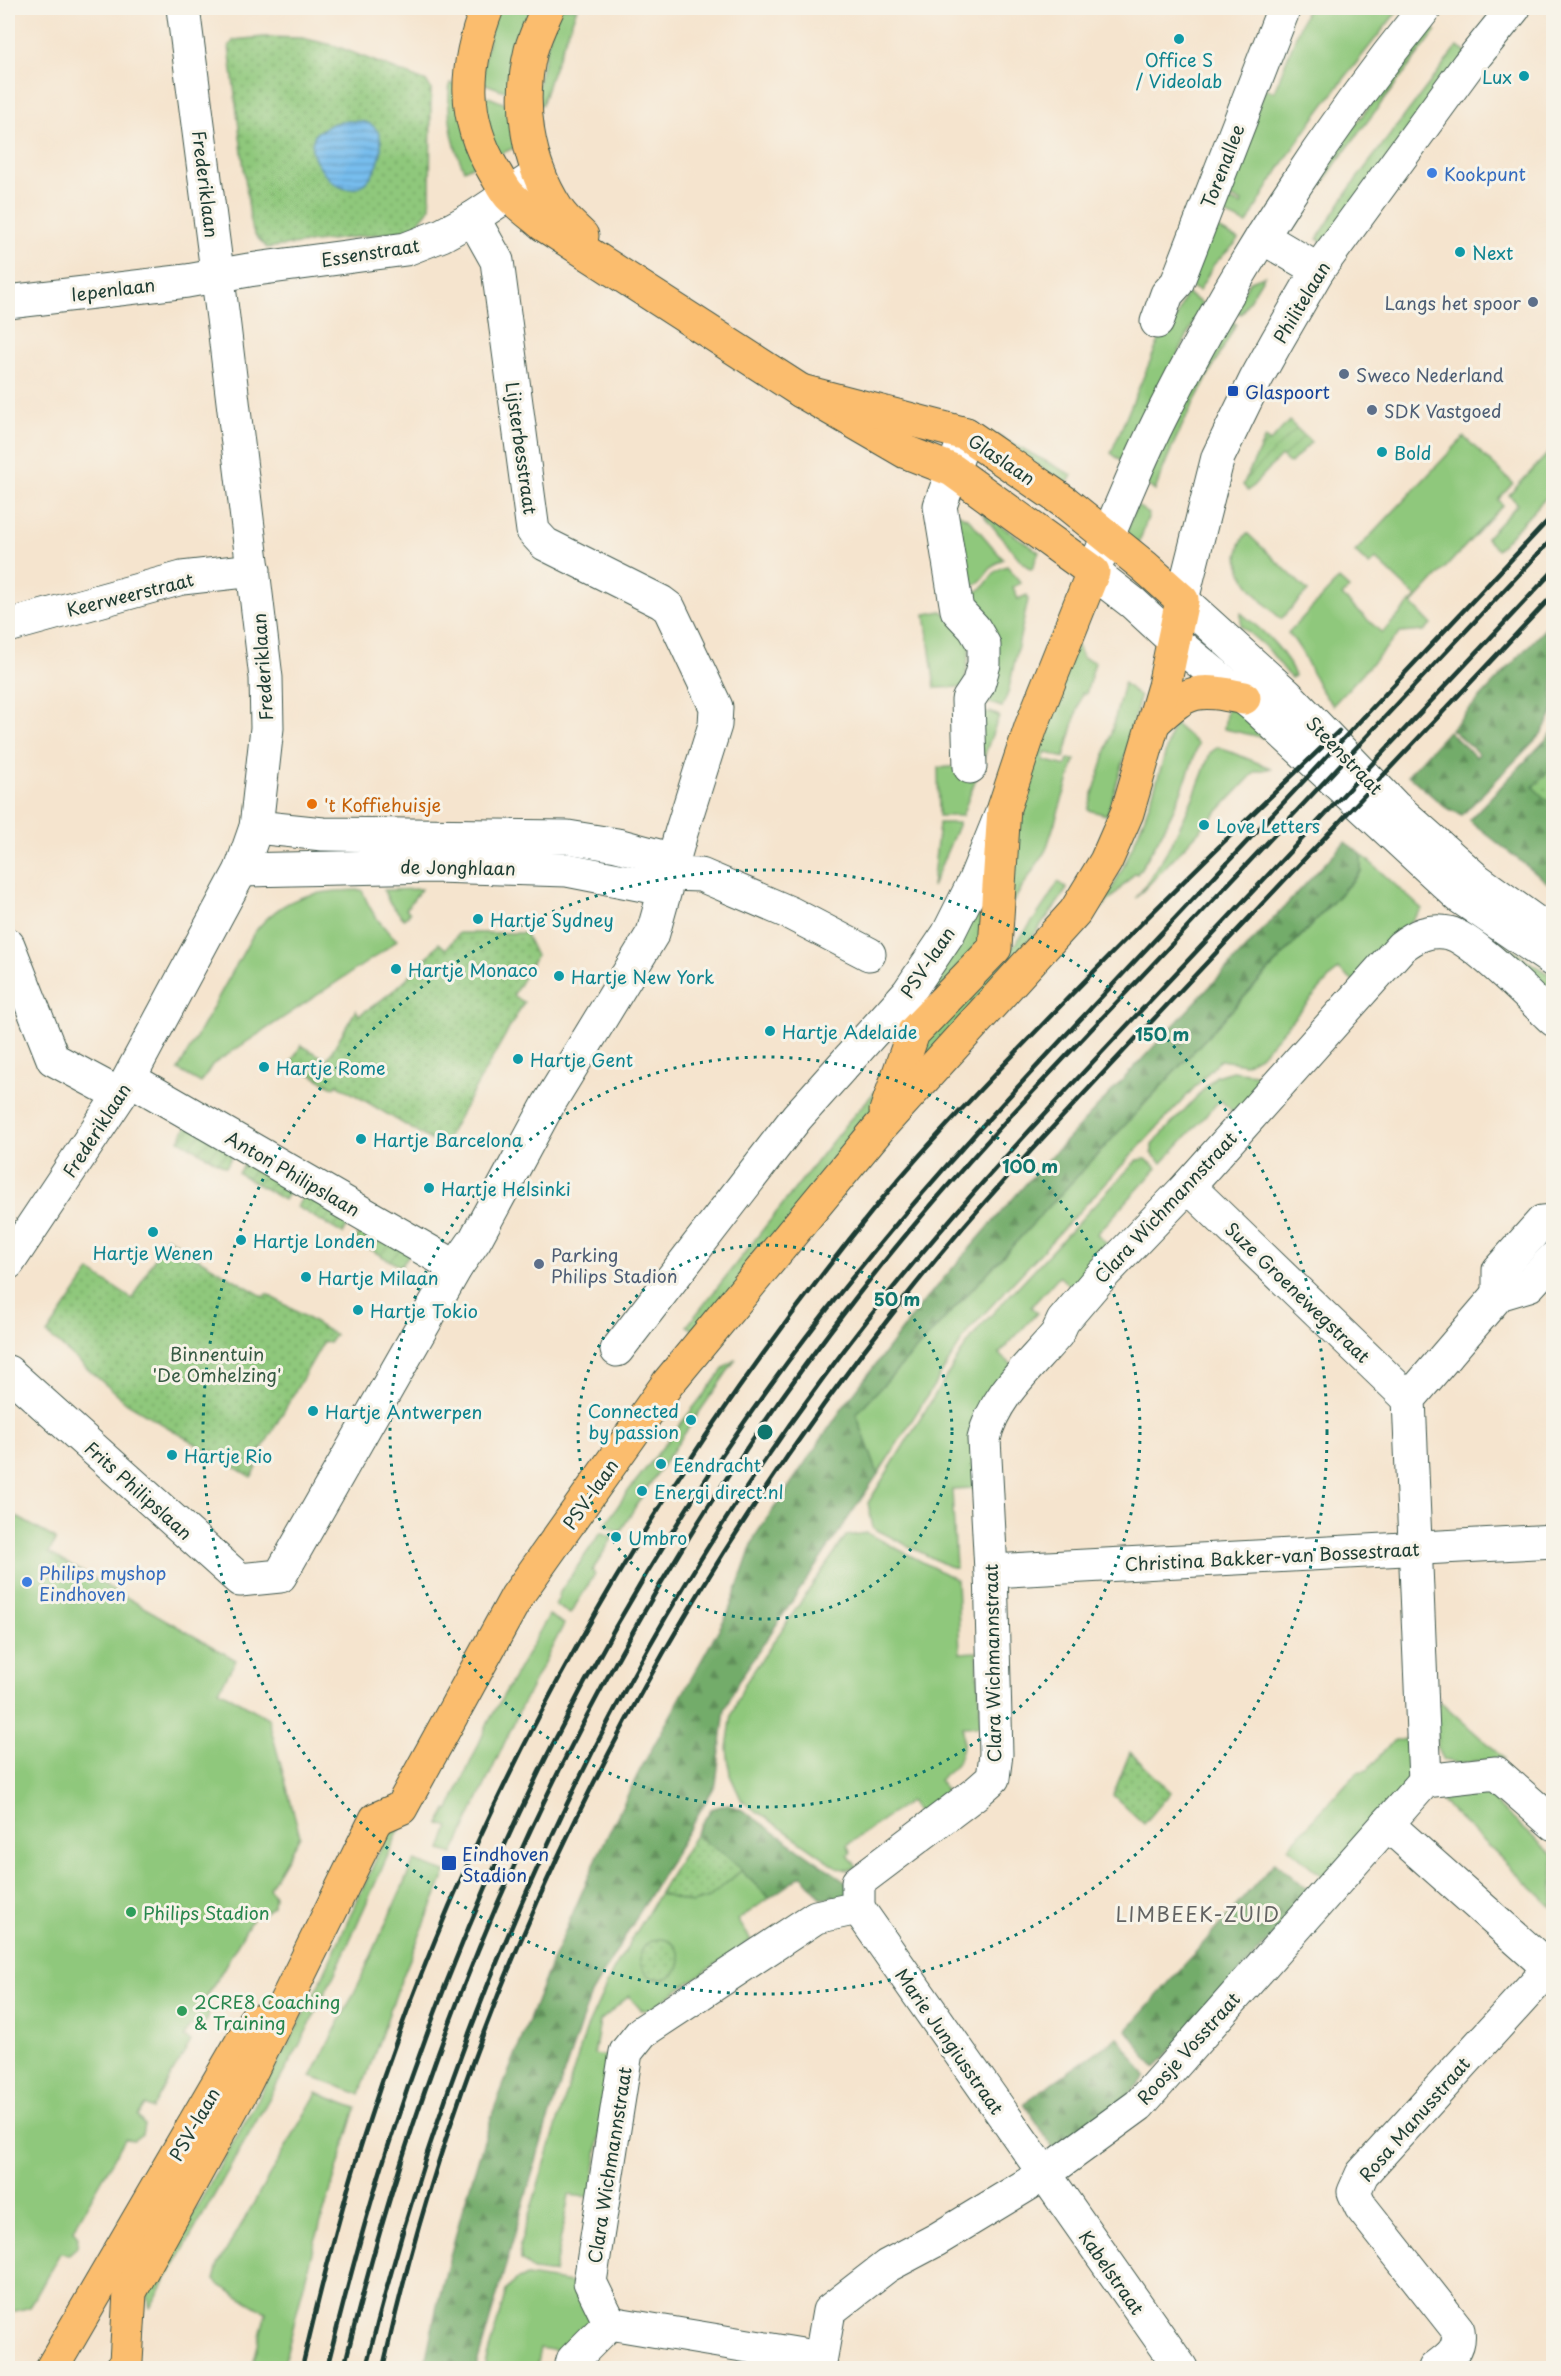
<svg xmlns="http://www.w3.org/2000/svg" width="1561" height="2376" font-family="'Playpen Sans',sans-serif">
	<defs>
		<pattern id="forest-firs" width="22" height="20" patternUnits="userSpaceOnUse" patternTransform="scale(1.5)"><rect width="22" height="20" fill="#73ac6b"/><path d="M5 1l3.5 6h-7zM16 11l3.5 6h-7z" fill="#5e8d59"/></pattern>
		<pattern id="park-dots" width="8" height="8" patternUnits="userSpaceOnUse" patternTransform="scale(1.5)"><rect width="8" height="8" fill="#8fc87b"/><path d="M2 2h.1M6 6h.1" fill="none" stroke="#74a466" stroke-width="1.8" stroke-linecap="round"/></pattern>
		<pattern id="garden-furrows" width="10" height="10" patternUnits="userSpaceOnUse" patternTransform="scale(1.5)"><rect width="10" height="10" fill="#8fc87b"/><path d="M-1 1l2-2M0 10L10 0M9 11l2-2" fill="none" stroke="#74a466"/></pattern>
		<pattern id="water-rules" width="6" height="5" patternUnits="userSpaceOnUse" patternTransform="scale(1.5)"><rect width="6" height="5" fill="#77bdee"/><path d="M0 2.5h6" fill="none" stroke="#619bc2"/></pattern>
	</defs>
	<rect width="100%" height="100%" fill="#f7f3e8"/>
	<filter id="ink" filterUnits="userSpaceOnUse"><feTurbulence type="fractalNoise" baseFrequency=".0167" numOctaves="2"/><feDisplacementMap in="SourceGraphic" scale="12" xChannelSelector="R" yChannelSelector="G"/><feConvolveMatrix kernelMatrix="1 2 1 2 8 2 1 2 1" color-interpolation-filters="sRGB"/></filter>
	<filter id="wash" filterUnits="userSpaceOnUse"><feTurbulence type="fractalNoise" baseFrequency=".008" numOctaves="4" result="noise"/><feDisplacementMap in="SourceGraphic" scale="24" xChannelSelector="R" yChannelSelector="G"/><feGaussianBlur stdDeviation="1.35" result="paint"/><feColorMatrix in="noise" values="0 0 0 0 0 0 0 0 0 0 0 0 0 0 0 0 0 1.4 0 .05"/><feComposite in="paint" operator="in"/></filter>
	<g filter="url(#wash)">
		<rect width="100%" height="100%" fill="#f5e4ce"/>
		<g fill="#8fc87b" stroke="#578258" stroke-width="1.5">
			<path d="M495,8H542L513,94L480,82Z"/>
			<path d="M556,8H577L551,76L542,105L534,102Z"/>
			<path d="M1307,8H1400C1346,76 1288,146 1247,224L1218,211L1226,199L1241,205L1242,202L1224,195L1265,89L1274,92Z"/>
			<path d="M1429,26L1436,31L1336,163L1296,225L1291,222L1292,210Z"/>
			<path d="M1457,47L1467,53L1326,244L1317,239L1352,185Z"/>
			<path d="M450,83L461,87L478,163L464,170C452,144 446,112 450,83Z"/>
			<path d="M481,94L516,108L520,145L496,156Z"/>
			<path d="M1212,226L1238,239L1234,245L1214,264L1199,291L1189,286Z"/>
			<path d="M1264,276L1241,314L1232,310L1250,281Z"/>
			<path d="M1186,293L1203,304L1124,463L1111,453L1166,324L1173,327Z"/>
			<path d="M1227,319L1236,324C1207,379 1175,432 1155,491L1146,484Z"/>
			<path d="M996,435L1072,475L1066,487Z"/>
			<path d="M1464,437L1513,483L1498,500L1503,505L1412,604L1431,624L1424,631L1400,633L1333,705C1312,684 1309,655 1288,633L1339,579L1349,588L1342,596L1382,633L1416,597L1376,559L1369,565L1355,552Z"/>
			<path d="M1553,448V490L1497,550L1486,538L1518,504L1509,495Z"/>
			<path d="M1136,505L1149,514L1137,549L1123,543Z"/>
			<path d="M953,511L969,519L1003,559C984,568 986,585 966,588Z"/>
			<path d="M980,511L1039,552L1032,569H1030L1022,562Z"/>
			<path d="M1247,533L1308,591L1281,619C1259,599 1221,564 1247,533Z"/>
			<path d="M1007,566L1021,583L1013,587L1018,599L1027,595L1028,600L1008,693L1002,707L987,702L984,699L988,626L967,594C993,590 985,571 1007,566Z"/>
			<path d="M942,611L971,638L964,687L935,688L925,614Z"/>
			<path d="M1241,613C1263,631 1285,649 1295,676L1291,678L1269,650L1241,626Z"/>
			<path d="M1074,640L1083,658L1095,662L1086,694L1082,693L1064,758L1045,752L1043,760L1066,766L1068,759L1075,760L1046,850L1009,908L1007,845Z"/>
			<path d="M1124,683L1140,697L1126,753L1107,815L1088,810L1108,745Z"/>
			<path d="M1227,707L1246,714L1266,738L1224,729Z"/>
			<path d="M990,712L999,716L962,816H939L938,768L961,766L985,713Z"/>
			<path d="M1175,724L1198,744C1184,791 1165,833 1137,874L1135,873L1101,909C1137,846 1155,794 1173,725Z"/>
			<path d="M1218,747L1271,768L1255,772L1136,898C1170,854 1192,806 1210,753Z"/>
			<path d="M939,823H959L932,887L939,824Z"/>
			<path d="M1361,854L1422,909L1355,983L1338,969L1260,1056L1245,1064L1220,1060L968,1331L878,1474L856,1414L1361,872Z"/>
			<path d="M990,861L983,937L948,981L886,1042Z"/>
			<path d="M1058,882L1067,889C1026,951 974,1004 925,1060L914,1050C965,997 1022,947 1058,882Z"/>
			<path d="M421,889L406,909L410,913L404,919L389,902L384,890Z"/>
			<path d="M362,890C370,911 380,925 397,940L382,952L212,1065L201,1083L178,1070L254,933C284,894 316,891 362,890Z"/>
			<path d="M1459,910L1526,960L1553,977V1010L1473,937Z"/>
			<path d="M1232,1071L1271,1076L1240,1111H1232L1220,1100L1162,1163L1152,1154V1145L1216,1076Z"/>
			<path d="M881,1085L888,1093L701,1334L687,1326L846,1124Z"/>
			<path d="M1146,1159L1157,1168L1097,1234L1110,1247L1072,1288L1059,1276L1031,1307L1037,1313L999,1354L1016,1368L974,1488L952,1489L956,1568L948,1566L873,1528L868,1503L961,1353L980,1327L1137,1160Z"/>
			<path d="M736,1359L645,1491L620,1532L605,1525L626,1494L725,1367Z"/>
			<path d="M8,1512L56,1539L49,1553L236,1660L219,1690L268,1718L300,1836L269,1888L274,1896L273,1906L264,1913L256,1912L204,2002L209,2011C209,2023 201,2028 190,2026L184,2037L191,2041L152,2109L145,2105L138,2116L144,2125L142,2134L134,2140L125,2139L73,2230L78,2238L77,2247L69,2254L60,2253L30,2307L8,2313Z"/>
			<path d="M601,1532L613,1537L592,1571L595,1574L570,1614L555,1605L559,1597L558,1595Z"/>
			<path d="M867,1533L957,1580L960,1653L977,1652L981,1726L963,1727C965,1754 961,1763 939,1780L949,1794L920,1815L910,1801L847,1845L851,1852L848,1855L857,1867L848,1870L839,1868L742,1801L730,1775L727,1748L732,1714L744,1685L846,1536Z"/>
			<path d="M549,1615L564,1624L522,1705L453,1854L441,1850L449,1827L439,1824L447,1810H449L489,1721Z"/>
			<path d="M1435,1703H1442L1504,1759L1457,1763L1444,1760L1437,1747Z"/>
			<path d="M1393,1740H1416L1411,1785L1325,1879L1288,1847L1357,1772L1368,1770Z"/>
			<path d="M1483,1792L1553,1855V1908L1438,1798Z"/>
			<path d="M396,1815L405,1817L336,1971L299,2046L150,2308L147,2295L286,2049L322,1978Z"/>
			<path d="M414,1861L446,1872L400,1983L360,2094L311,2077L358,1985Z"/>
			<path d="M742,1870L769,1898L738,1920L751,1940L649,2010H641L629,1996L600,2021L594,2054L610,2057L592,2193L585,2197L569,2195L554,2273L533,2270L521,2260L520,2244L586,2030L613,1971L659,1894L692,1903L708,1898Z"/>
			<path d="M317,2093L356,2108L313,2248L283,2368H252L266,2312L219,2285L214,2280L218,2265Z"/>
			<path d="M527,2276L571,2283L579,2287L597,2314L563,2352L540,2348L536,2368H484L506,2291L515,2280Z"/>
		</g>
		<g fill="url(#forest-firs)" stroke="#497450" stroke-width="1.5">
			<path d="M1553,620V713L1541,734L1462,815L1445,807L1408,775L1448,731L1476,757L1479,754L1451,729Z"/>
			<path d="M1553,732V766L1533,787L1553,806V887L1469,820Z"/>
			<path d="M1345,842L1361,854V871L856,1414L878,1474L739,1680L725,1709L716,1784L591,1994L546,2126L476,2368H424L437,2306L461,2215L493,2112L553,1959L598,1855L640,1770L729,1611L755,1536L844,1406L925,1300L1030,1179Z"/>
			<path d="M728,1804L742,1810L848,1883L855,1896L822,1899L802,1875L769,1898L725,1855L695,1835L711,1809Z"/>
			<path d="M1275,1862L1311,1893L1155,2068L1127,2030Z"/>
			<path d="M1118,2037L1146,2077L1116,2107L1055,2152L1024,2103Z"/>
		</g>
		<g fill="url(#park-dots)" stroke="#578258" stroke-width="1.5">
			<path d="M264,37L302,38L336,46L427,82L431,89L430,208L417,224L403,231L267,248L256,236L251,226L229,46L234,40Z"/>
			<path d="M1553,766V806L1533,787Z"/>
			<path d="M459,933H525L536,956L513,996L524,1002L442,1147L337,1084L335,1087L331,1086L291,1063L301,1045L324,1058L323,1061L325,1063L356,1010L359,1015C391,996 416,972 439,943L446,949Z"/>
			<path d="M166,1237L181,1246L180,1248L264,1297L267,1294L335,1335L329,1343L324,1341L253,1465L257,1468L251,1477L127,1403L47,1334L90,1271L132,1299Z"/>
			<path d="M1130,1752L1171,1792L1144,1824L1113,1795Z"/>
			<path d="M695,1835L725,1855L742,1870L708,1898L692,1903L659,1894Z"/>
			<circle cx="660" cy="1959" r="20"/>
		</g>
		<g fill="url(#garden-furrows)" stroke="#578258" stroke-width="1.5">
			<path d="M1289,421L1311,442L1290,464L1281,456L1248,491L1243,485L1265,438L1270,442Z"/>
			<path d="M188,1124L235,1150L226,1167L179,1140Z"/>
			<path d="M248,1157L294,1183L284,1200L238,1173Z"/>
			<path d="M306,1191L352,1217L343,1234L297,1207Z"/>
			<path d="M365,1224L411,1251L401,1267L355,1241Z"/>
		</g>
		<path fill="url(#water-rules)" stroke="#4b7d91" stroke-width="1.5" d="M346,121C356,121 366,120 373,126C399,146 359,228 319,166C311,154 309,144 317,132L334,123Z"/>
	</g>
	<g filter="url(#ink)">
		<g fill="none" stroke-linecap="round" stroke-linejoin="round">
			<defs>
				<g id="minor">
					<path d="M1262,237L1318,270"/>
					<path d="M8,302L187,281L249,270L406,249L442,235L473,218L539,174"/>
					<path d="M1157,322L1167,294L1177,283L1284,8"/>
					<path d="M966,434L940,506L957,610L974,628L984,645V664L978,685L968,700L970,767"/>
					<path d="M1093,572C1116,518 1137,463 1164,411C1235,270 1326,130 1425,8"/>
					<path d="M1093,572L1133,603L1174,641L1255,707L1460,897L1554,961"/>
					<path d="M1182,600L1218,457L1256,379L1277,341L1318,270L1468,65L1514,8"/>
					<path d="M1182,600L1287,695L1394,806L1477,880L1552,934"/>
					<path d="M8,626L182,578L254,570"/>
					<path d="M256,827L323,834L568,837L617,845L662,857L669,874"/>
					<path d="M241,870L435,866L567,870L654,887L669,874L701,875L790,913L869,954"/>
					<path d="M8,945L53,1059L120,1095"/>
					<path d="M130,1079L456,1267"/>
					<path d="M1188,1186L1409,1399"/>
					<path d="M8,1263L120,1095L241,870L256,827L267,728L266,678L223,318L183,8"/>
					<path d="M1499,1294V1270L1542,1222L1554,1221"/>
					<path d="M617,1350L797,1117L908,993L948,934L974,882L1001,815"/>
					<path d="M8,1372L240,1580L280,1576L456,1267L475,1240L548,1105L653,933L681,833L715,725L716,707L669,608L661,602L545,544L533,531L497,261L473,218"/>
					<path d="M991,1571L1554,1541"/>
					<path d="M1425,1781L1409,1399L1499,1294L1529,1285L1554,1258"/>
					<path d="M1387,1824L1549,1968"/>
					<path d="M858,1908L1181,2368"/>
					<path d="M610,2323L820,2358"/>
					<path d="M571,2368L573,2360L610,2323L590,2282L626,2052L642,2032L816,1917L858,1908V1882L976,1793L993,1778L996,1754L991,1571L984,1439C993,1397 1030,1366 1057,1334L1063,1321L1097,1281L1188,1186L1401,947C1416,935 1430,929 1449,933C1474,939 1532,1000 1554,1020"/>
					<path d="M819,2368L829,2311L887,2266L936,2240L1043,2175L1139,2105L1425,1781L1496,1773L1554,1824"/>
					<path d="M1435,2368C1450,2357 1461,2350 1458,2330L1361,2207L1354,2192L1362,2174L1554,1963"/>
				</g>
				<g id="major">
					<path d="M487,8C465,65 461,117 494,171C499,179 503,188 509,195C520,206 532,215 544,225L801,391L906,452L952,470L1093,572L1031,727L1004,808L995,948L913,1033L886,1111"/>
					<path d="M548,8C542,21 535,36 531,50C518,103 527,163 557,209C563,219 574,228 582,236"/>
					<path d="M1154,722C1189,689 1197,688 1244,698"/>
					<path d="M52,2368L254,2021"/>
					<path d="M122,2368L126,2362L130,2292L242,2090L376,1819L401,1808L517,1596L668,1383L879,1128L1075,912L1106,861L1127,813L1164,686L1182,600L1144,566L1066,503L966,434L801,391"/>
				</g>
			</defs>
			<use href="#minor" stroke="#3f564b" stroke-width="35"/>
			<use href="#major" stroke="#3f564b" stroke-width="35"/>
			<use href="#minor" stroke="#fff" stroke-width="33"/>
			<use href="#major" stroke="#fbbd6e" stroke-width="33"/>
			<g stroke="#1f3d34" stroke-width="4.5">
				<path d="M302,2368C320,2291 339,2214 363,2139C472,1794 654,1478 882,1199C933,1138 988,1081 1043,1024C1139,924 1238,827 1339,731"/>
				<path d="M327,2368C345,2295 364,2222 387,2150C477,1869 611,1601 786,1364C891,1220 1013,1091 1135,961C1274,812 1414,663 1554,514"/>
				<path d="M344,2368C438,1974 608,1617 857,1296C948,1178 1053,1070 1155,962C1288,820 1421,679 1554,537"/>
				<path d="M366,2368C453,2012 605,1672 824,1377C926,1238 1045,1113 1163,987C1293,848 1423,709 1554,570"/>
				<path d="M383,2368C468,1983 655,1613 900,1304C987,1193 1086,1092 1182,989C1306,857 1430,726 1554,594"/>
			</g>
		</g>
	</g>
	<g fill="none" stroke="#0f766e" stroke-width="3" stroke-dasharray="3 6">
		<circle cx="765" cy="1432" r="187"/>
		<circle cx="765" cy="1432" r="375"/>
		<circle cx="765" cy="1432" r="562"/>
	</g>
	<g fill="#0f9aa8" stroke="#f7f3e8" stroke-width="2">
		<circle cx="1179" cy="39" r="6"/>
		<circle cx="1524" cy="76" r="6"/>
		<circle cx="1460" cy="252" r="6"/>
		<circle cx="1382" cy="452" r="6"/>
		<circle cx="1204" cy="825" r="6"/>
		<circle cx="478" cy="919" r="6"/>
		<circle cx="396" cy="969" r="6"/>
		<circle cx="559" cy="976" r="6"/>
		<circle cx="770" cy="1031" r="6"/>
		<circle cx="518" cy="1059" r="6"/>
		<circle cx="264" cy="1067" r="6"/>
		<circle cx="361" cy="1139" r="6"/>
		<circle cx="429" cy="1188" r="6"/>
		<circle cx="153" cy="1232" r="6"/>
		<circle cx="241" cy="1240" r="6"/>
		<circle cx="306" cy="1277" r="6"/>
		<circle cx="358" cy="1310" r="6"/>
		<circle cx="313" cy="1411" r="6"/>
		<circle cx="691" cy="1420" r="6"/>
		<circle cx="172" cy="1455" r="6"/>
		<circle cx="661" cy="1464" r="6"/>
		<circle cx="642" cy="1491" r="6"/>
		<circle cx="616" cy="1537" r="6"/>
	</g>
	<g fill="#3f7fe0" stroke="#f7f3e8" stroke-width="2">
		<circle cx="1432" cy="173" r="6"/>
		<circle cx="27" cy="1582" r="6"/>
	</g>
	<g fill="#5c6f8a" stroke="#f7f3e8" stroke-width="2">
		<circle cx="1533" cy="302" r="6"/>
		<circle cx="1344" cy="374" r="6"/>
		<circle cx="1372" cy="410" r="6"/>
		<circle cx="539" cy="1264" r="6"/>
	</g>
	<g fill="#1a4fb4" stroke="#f7f3e8" stroke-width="2">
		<rect x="1227" y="385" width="12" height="12" rx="3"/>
		<rect x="441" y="1855" width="16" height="16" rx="3"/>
	</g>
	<circle fill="#e8710a" stroke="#f7f3e8" stroke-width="2" cx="312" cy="804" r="6"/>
	<g fill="#2e9e5b" stroke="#f7f3e8" stroke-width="2">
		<circle cx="131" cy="1912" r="6"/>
		<circle cx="182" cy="2011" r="6"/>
	</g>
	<g text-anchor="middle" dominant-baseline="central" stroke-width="6" stroke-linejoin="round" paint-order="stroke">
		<g font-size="18" fill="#0d838f" stroke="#f7f3e8" text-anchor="start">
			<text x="1179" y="59" text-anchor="middle">Office S<tspan x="1179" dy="21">/ Videolab</tspan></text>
			<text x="1512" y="76" text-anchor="end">Lux</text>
			<text x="1472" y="252">Next</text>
			<text x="1394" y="452">Bold</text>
			<text x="1216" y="825">Love Letters</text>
			<text x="490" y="919">Hartje Sydney</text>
			<text x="408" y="969">Hartje Monaco</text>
			<text x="571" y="976">Hartje New York</text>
			<text x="782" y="1031">Hartje Adelaide</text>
			<text x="530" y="1059">Hartje Gent</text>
			<text x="276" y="1067">Hartje Rome</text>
			<text x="373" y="1139">Hartje Barcelona</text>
			<text x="441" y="1188">Hartje Helsinki</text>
			<text x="253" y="1240">Hartje Londen</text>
			<text x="153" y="1252" text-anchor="middle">Hartje Wenen</text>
			<text x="318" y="1277">Hartje Milaan</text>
			<text x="370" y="1310">Hartje Tokio</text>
			<text x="679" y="1410" text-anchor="end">Connected<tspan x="679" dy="21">by passion</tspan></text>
			<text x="325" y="1411">Hartje Antwerpen</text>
			<text x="184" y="1455">Hartje Rio</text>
			<text x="673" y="1464">Eendracht</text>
			<text x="654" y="1491">Energi direct.nl</text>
			<text x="628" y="1537">Umbro</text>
		</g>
		<g font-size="18" fill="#1f3d34" stroke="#f7f3e8">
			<text transform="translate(1222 166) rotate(-69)">Torenallee</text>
			<text transform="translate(206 184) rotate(83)">Frederiklaan</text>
			<text transform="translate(370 252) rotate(-9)">Essenstraat</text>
			<text transform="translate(113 289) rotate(-7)">Iepenlaan</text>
			<text transform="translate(1301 302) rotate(-59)">Philitelaan</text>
			<text transform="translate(522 448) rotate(82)">Lijsterbesstraat</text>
			<text transform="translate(1002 459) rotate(34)">Glaslaan</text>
			<text transform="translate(130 594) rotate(-14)">Keerweerstraat</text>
			<text transform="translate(262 667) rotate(-94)">Frederiklaan</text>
			<text transform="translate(1345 755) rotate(46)">Steenstraat</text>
			<text transform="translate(458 867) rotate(1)">de Jonghlaan</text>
			<text transform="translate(927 962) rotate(-56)">PSV-laan</text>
			<text transform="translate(96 1130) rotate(-57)">Frederiklaan</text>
			<text transform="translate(293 1173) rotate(30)">Anton Philipslaan</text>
			<text transform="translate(1165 1207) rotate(-47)">Clara Wichmannstraat</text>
			<text transform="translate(1298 1292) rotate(44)">Suze Groenewegstraat</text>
			<text transform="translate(139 1490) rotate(42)">Frits Philipslaan</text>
			<text transform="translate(590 1494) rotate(-55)">PSV-laan</text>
			<text transform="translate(1272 1556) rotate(-3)">Christina Bakker-van Bossestraat</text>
			<text transform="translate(992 1663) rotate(-91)">Clara Wichmannstraat</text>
			<text transform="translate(950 2041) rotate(55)">Marie Jungiusstraat</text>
			<text transform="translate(1188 2048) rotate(-48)">Roosje Vosstraat</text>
			<text transform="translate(1414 2119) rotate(-49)">Rosa Manusstraat</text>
			<text transform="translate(194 2124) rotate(-60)">PSV-laan</text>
			<text transform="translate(609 2165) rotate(-81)">Clara Wichmannstraat</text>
			<text transform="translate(1112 2272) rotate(55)">Kabelstraat</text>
		</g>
		<g font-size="18" fill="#366cbe" stroke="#f7f3e8" text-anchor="start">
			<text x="1444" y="173">Kookpunt</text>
			<text x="39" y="1572">Philips myshop<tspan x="39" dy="21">Eindhoven</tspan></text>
		</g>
		<g font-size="18" fill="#4e5e75" stroke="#f7f3e8" text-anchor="start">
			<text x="1521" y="302" text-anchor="end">Langs het spoor</text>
			<text x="1356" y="374">Sweco Nederland</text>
			<text x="1384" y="410">SDK Vastgoed</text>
			<text x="551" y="1254">Parking<tspan x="551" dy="21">Philips Stadion</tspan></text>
		</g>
		<g font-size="18" fill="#164399" stroke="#f7f3e8" text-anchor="start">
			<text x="1245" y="391">Glaspoort</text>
			<text x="462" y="1853">Eindhoven<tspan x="462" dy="21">Stadion</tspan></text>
		</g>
		<g font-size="18" fill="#c56008" stroke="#f7f3e8" text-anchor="start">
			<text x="324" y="804">'t Koffiehuisje</text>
		</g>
		<g font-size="18" fill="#355942" stroke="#f7f3e8">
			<text x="217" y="1353">Binnentuin<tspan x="217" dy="21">'De Omhelzing'</tspan></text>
		</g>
		<g font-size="18" fill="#27864d" stroke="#f7f3e8" text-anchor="start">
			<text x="143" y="1912">Philips Stadion</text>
			<text x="194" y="2001">2CRE8 Coaching<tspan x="194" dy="21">&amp; Training</tspan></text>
		</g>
		<g font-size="20" letter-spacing="1.5" fill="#626362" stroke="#f7f3e8">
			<text x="1198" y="1914">LIMBEEK-ZUID</text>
		</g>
	</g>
	<circle cx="765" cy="1432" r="9" fill="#0f766e" stroke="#f7f3e8" stroke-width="3"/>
	<g font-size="18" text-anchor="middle" font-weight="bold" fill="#0f766e" stroke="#f7f3e8" stroke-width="6" stroke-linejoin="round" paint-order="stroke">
		<text x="1162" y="1041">150 m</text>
		<text x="1030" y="1173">100 m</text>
		<text x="897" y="1306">50 m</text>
	</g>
	<rect width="1561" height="2376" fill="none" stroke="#f7f3e8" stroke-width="30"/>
</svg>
